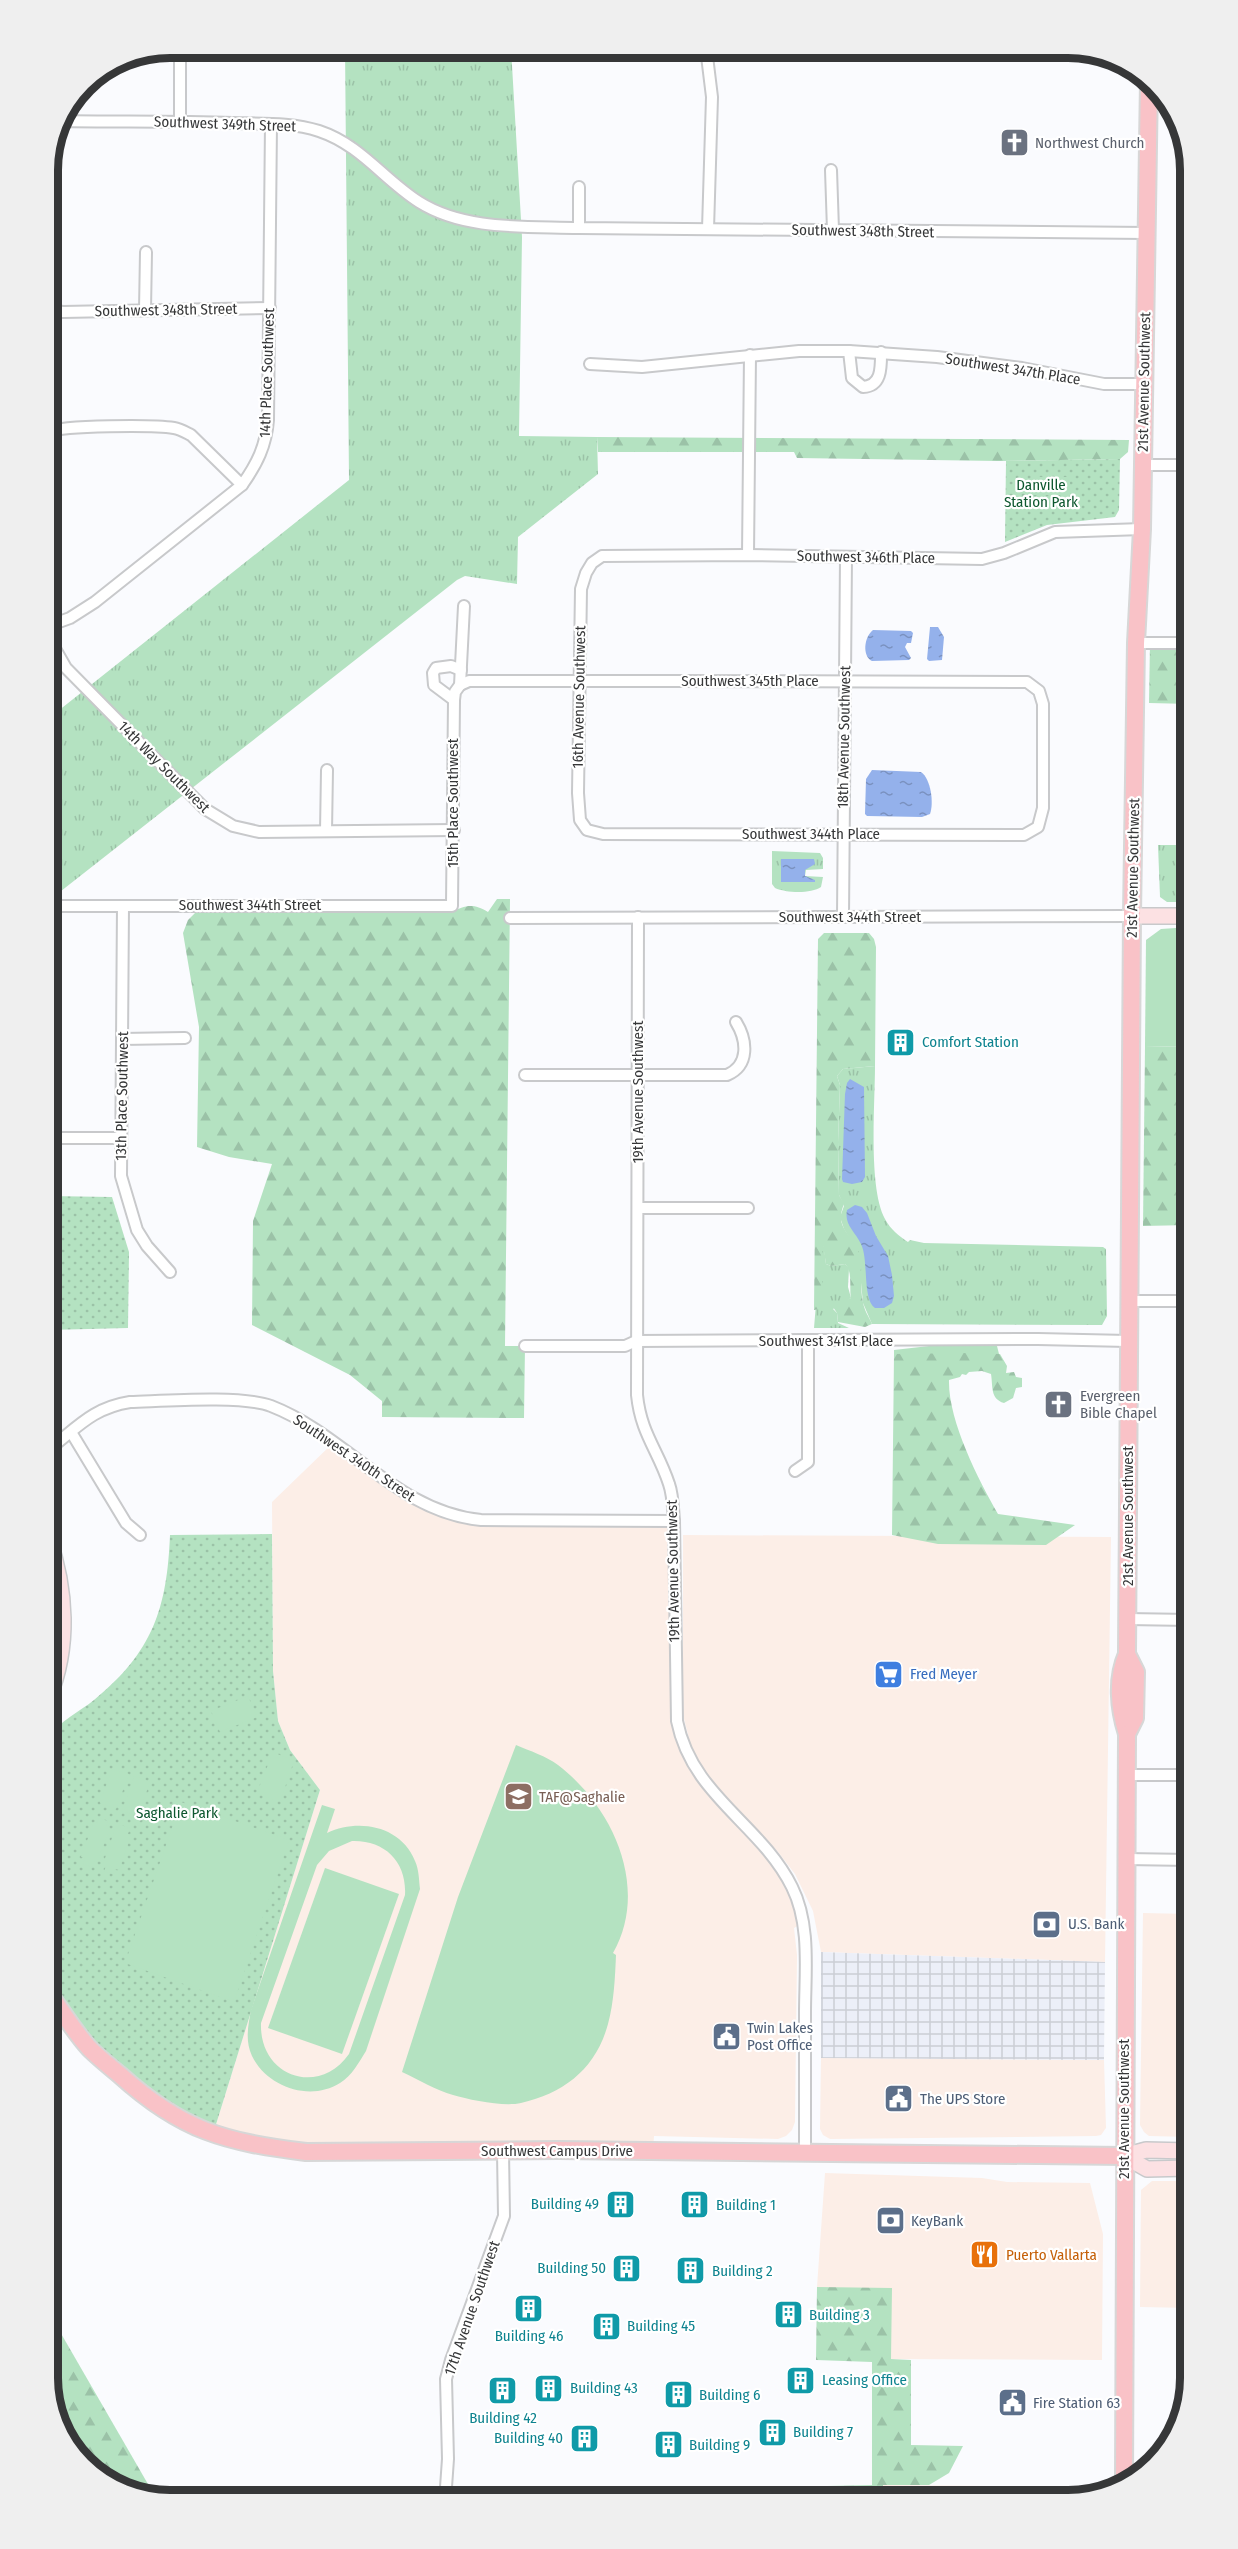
<svg xmlns="http://www.w3.org/2000/svg" width="1238" height="2549" font-family="'Fira Sans Condensed',sans-serif">
	<defs>
		<pattern id="industrial-grid" width="8" height="8" patternUnits="userSpaceOnUse" patternTransform="scale(1.5)"><rect width="8" height="8" fill="#eceff8"/><path d="M0 4h8M4 0v8" fill="none" stroke="#cbced5"/></pattern>
		<pattern id="grass-tufts" width="24" height="20" patternUnits="userSpaceOnUse" patternTransform="scale(1.5)"><rect width="24" height="20" fill="#b4e2c1"/><path d="M3 7l-1-3M5 7V3M7 7l1-3M15 17l-1-3M17 17v-4M19 17l1-3" fill="none" stroke="#9bc2a7"/></pattern>
		<pattern id="forest-firs" width="22" height="20" patternUnits="userSpaceOnUse" patternTransform="scale(1.5)"><rect width="22" height="20" fill="#b4e2c1"/><path d="M5 1l3.5 6h-7zM16 11l3.5 6h-7z" fill="#9bc2a7"/></pattern>
		<pattern id="park-dots" width="8" height="8" patternUnits="userSpaceOnUse" patternTransform="scale(1.5)"><rect width="8" height="8" fill="#b4e2c1"/><path d="M2 2h.1M6 6h.1" fill="none" stroke="#9bc2a7" stroke-width="1.8" stroke-linecap="round"/></pattern>
		<pattern id="water-ripples" width="26" height="14" patternUnits="userSpaceOnUse" patternTransform="scale(1.5)"><rect width="26" height="14" fill="#94b1eb"/><path d="M2 4q2-2 4 0t4 0M15 11q2-2 4 0t4 0" fill="none" stroke="#7a91bf"/></pattern>
	</defs>
	<rect width="100%" height="100%" fill="#fafbfe"/>
	<g fill="#fceee7">
		<path d="M333,1443L402,1491L456,1516L674,1521L677,1721L694,1768L773,1857L803,1923L794,1928L797,1955L795,2122L792,2130L786,2136L778,2139L654,2136L653,2151L386,2152L213,2134L320,1790L290,1750L278,1721L273,1671L272,1502Z"/>
		<path d="M683,1535L1111,1537L1105,1962L821,1952L813,1911L795,1874L778,1852L713,1784L694,1758L683,1715Z"/>
		<path d="M1143,1913L1190,1914V2137L1149,2136L1144,2132L1140,2125Z"/>
		<path d="M821,2058L1104,2060L1106,2128L1101,2135L1096,2136L830,2139L823,2135L820,2129Z"/>
		<path d="M825,2173L982,2178L1007,2182L1090,2183L1103,2234L1102,2360L890,2359L817,2287Z"/>
		<path d="M1152,2181H1190V2308L1140,2307L1141,2190Z"/>
		<path d="M883,2485L1112,2487V2492L1067,2501H883Z"/>
	</g>
	<path fill="url(#industrial-grid)" d="M821,1952L1105,1962L1104,2060L821,2058Z"/>
	<g fill="url(#grass-tufts)">
		<path d="M345,48H511L522,237L519,436L597,437L598,474L518,537L517,584L465,576L457,580L56,895H48V719L349,480Z"/>
		<path d="M1158,845H1190V902H1167L1160,897Z"/>
		<path d="M772,851L820,853L823,858V869L806,870L805,876L823,877L821,887C811,894 786,893 775,888L772,884Z"/>
		<path d="M875,1066C875,1104 868,1188 885,1219C890,1229 899,1236 908,1242L910,1240L924,1243L1103,1247L1106,1249L1107,1316L1102,1325L872,1324L863,1303L858,1252L844,1229L840,1217L844,1206L839,1195L838,1142L840,1085L837,1076L843,1069Z"/>
		<path d="M822,1231L826,1264L831,1266L845,1264L849,1268L848,1287L851,1298L833,1309L837,1313L838,1323L849,1328H814Z"/>
		<path d="M929,1346H997L999,1354H894V1350Z"/>
	</g>
	<g fill="url(#forest-firs)">
		<path d="M597,437L1129,440L1128,452L1120,459L998,461L797,458L794,452H598Z"/>
		<path d="M1150,643H1190V704L1149,703Z"/>
		<path d="M497,899H510L505,1346H525L524,1418L382,1417V1401L350,1375L252,1325L253,1221L272,1164L229,1157L197,1147L199,1027L183,933L188,920L195,913H451C465,905 473,903 488,912Z"/>
		<path d="M824,933H869L874,939L876,947L875,1066L843,1069L837,1076L840,1085L838,1142L839,1195L844,1204C834,1228 851,1232 858,1251C864,1267 859,1286 863,1302C864,1310 869,1317 872,1324L865,1327L838,1322L837,1313L833,1307L836,1304L851,1298C849,1288 853,1271 845,1264L831,1266L826,1264L822,1239V1304L819,1309L814,1310L818,939Z"/>
		<path d="M1190,1046V1225L1143,1226L1145,1047Z"/>
		<path d="M968,1353L1000,1354L1007,1366L1006,1373L1014,1372L1016,1377L1022,1378V1387L1016,1388L1013,1398L1004,1403C990,1399 993,1386 991,1374L982,1371L969,1372L966,1375L962,1374L960,1377L949,1380C948,1420 978,1479 998,1514L1075,1525L1046,1545L938,1544L892,1535L894,1354Z"/>
		<path d="M817,2287L892,2288L891,2359L911,2360V2445L963,2446L949,2473L929,2485H883V2501H805L827,2486L872,2485V2362L816,2360Z"/>
		<path d="M48,2311L156,2498L102,2480L90,2465L54,2407L48,2378Z"/>
	</g>
	<g fill="url(#park-dots)">
		<path d="M1120,459L1119,510L1115,517L1047,525L1005,542L1006,461Z"/>
		<path d="M48,1196L112,1197L129,1252L128,1328L48,1330Z"/>
		<path d="M272,1534L273,1671L278,1721L290,1750L320,1790L213,2134L139,2093L48,1992V1737C60,1721 79,1712 94,1700C153,1652 167,1608 170,1535Z"/>
	</g>
	<g fill="#b4e2c1" fill-rule="evenodd">
		<rect x="1031" y="477" width="39" height="18"/>
		<path d="M1190,927V1046L1145,1047L1146,940L1161,929Z"/>
		<path d="M248,1696L257,1717L220,1732L211,1711Z"/>
		<path d="M516,1745C530,1751 546,1756 558,1765C613,1807 650,1888 613,1953L616,1955C615,1978 614,2002 608,2024C596,2068 565,2093 521,2103C504,2107 470,2100 453,2095C436,2090 419,2080 402,2072L458,1897Z"/>
		<path d="M273,1752L294,1761L281,1799L278,1801L261,1795L258,1790Z"/>
		<path d="M112,1769L129,1774L116,1809L100,1803Z"/>
		<path d="M134,1776L150,1782L138,1816L122,1811Z"/>
		<path d="M181,1802L289,1840L234,2002L125,1963Z"/>
		<path d="M322,1805L335,1809L327,1833C359,1818 401,1826 415,1861C419,1869 419,1881 420,1889L366,2051C359,2062 352,2076 340,2083C310,2102 267,2087 252,2056C245,2041 248,2026 251,2010ZM352,1841C385,1840 407,1862 405,1895L349,2054C319,2097 259,2077 261,2023L317,1865L329,1851Z"/>
		<path d="M99,1818L108,1821L106,1826L110,1828L97,1862L94,1861L92,1867L83,1864L85,1858L81,1857L94,1822L97,1823Z"/>
		<path d="M121,1825L130,1828L128,1834L131,1835L119,1870L115,1869L113,1874L104,1871L106,1866L103,1864L115,1829L119,1831Z"/>
		<path d="M325,1868L399,1894L342,2054L268,2028Z"/>
	</g>
	<g fill="url(#water-ripples)">
		<path d="M930,627H938L944,637L942,660L929,661L927,659Z"/>
		<path d="M873,630L911,631L913,633L911,643H907L905,647L911,658L909,660L872,661C862,656 864,637 873,630Z"/>
		<path d="M872,770L921,772C931,779 934,803 930,814L922,817L867,816L865,814L866,779Z"/>
		<path d="M781,859H814L815,864L805,870V876L815,880V882H781Z"/>
		<path d="M850,1079L864,1087L865,1177L862,1182L852,1184L843,1182L842,1179L845,1094L847,1083Z"/>
		<path d="M855,1205L862,1207L867,1213L876,1236L888,1256L892,1275L894,1296L892,1303L884,1308H875C862,1299 869,1260 861,1244C855,1231 844,1225 847,1210Z"/>
	</g>
	<g fill="none" stroke-linecap="round" stroke-linejoin="round">
		<defs>
			<g id="street">
				<path d="M706,48L712,97L708,229"/>
				<path d="M59,121C117,122 175,121 233,123C261,124 291,122 319,131C361,145 383,179 419,202C465,231 526,226 579,228L1147,233"/>
				<path d="M180,121V48"/>
				<path d="M831,170L833,230"/>
				<path d="M579,228V187"/>
				<path d="M48,310L63,312L270,308"/>
				<path d="M145,310L146,252"/>
				<path d="M849,351L852,378L863,387C882,386 881,367 881,352"/>
				<path d="M590,364L642,367L799,351H849L937,357L1022,368L1104,384H1144"/>
				<path d="M48,432C63,425 155,425 174,428C180,429 185,432 191,435L242,485"/>
				<path d="M1143,465H1190"/>
				<path d="M748,555L750,355"/>
				<path d="M48,626L70,618L95,602L242,485C257,464 266,446 268,420L271,124"/>
				<path d="M50,626L54,647L66,668L205,809L233,826L259,832L454,830"/>
				<path d="M1136,643H1190"/>
				<path d="M460,685L469,681C655,680 841,682 1027,682L1039,691L1043,704V808L1038,827L1024,835L603,834L587,830L580,820L578,793L581,589L586,573L592,563L602,556L748,555L982,559L1004,553L1055,532L1142,529"/>
				<path d="M454,700L434,685L433,673L436,668L451,666L461,670"/>
				<path d="M326,831L327,770"/>
				<path d="M48,906H452L454,700L455,692L460,685L464,606"/>
				<path d="M123,906L121,1176L137,1230L147,1246L170,1272"/>
				<path d="M638,917L637,1395C641,1434 658,1450 669,1484C673,1495 673,1509 674,1521L677,1721C692,1796 761,1824 792,1887C811,1925 805,1972 805,2013C805,2060 805,2107 805,2154"/>
				<path d="M843,917L846,557"/>
				<path d="M510,918L1132,916"/>
				<path d="M122,1039L185,1038"/>
				<path d="M525,1075H727C750,1065 747,1040 736,1022"/>
				<path d="M48,1138H120"/>
				<path d="M639,1208H748"/>
				<path d="M1129,1301H1190"/>
				<path d="M525,1346H625L636,1341L1038,1339L1128,1341"/>
				<path d="M71,1432L126,1523L140,1535"/>
				<path d="M48,1450C77,1428 92,1408 130,1402C164,1401 242,1395 271,1406C346,1435 397,1512 481,1520L674,1521"/>
				<path d="M795,1471L808,1462V1341"/>
				<path d="M1127,1619L1190,1620"/>
				<path d="M1127,1775H1190"/>
				<path d="M1126,1859L1190,1860"/>
				<path d="M445,2501L448,2459L446,2379L451,2360L504,2216L503,2152"/>
			</g>
			<g id="secondary">
				<path d="M1132,916H1190"/>
				<path d="M48,1699C70,1647 66,1589 48,1537"/>
				<path d="M1124,2156L1147,2169L1190,2168"/>
				<path d="M1124,2156L1146,2150L1190,2151"/>
			</g>
			<g id="primary">
				<path d="M1127,1654L1136,1672L1135,1718L1127,1734C1119,1709 1116,1679 1127,1654L1132,916L1136,643L1142,529L1149,82"/>
				<path d="M48,1992C61,2010 74,2031 89,2048C98,2057 109,2066 120,2075C182,2131 225,2142 306,2152L558,2150L1124,2156"/>
				<path d="M1124,2483L1127,1734"/>
			</g>
		</defs>
		<use href="#street" stroke="#c8c9cb" stroke-width="14"/>
		<use href="#secondary" stroke="#c8c9cb" stroke-width="18"/>
		<use href="#primary" stroke="#d7d7d7" stroke-width="20"/>
		<use href="#street" stroke="#fff" stroke-width="10"/>
		<use href="#secondary" stroke="#fce1e3" stroke-width="15"/>
		<use href="#primary" stroke="#f9c2c7" stroke-width="16"/>
	</g>
	<defs>
		<symbol id="church-square" viewBox="-11 -11 22 22"><rect x="-9" y="-9" width="18" height="18" rx="4" fill="#6b7280" stroke="#fff"/><path d="M-1.2-6h2.4v3.5h3.3v2.4h-3.3V6h-2.4V-.1h-3.3v-2.4h3.3Z" fill="#fff"/></symbol>
		<symbol id="building-square" viewBox="-11 -11 22 22"><rect x="-9" y="-9" width="18" height="18" rx="4" fill="#0f9aa8" stroke="#fff"/><path d="M-4-6H4V6H1V3H-1V6H-4ZM-2.5-4.3h1.7v1.8h-1.7ZM.8-4.3h1.7v1.8H.8ZM-2.5-1h1.7V.8h-1.7ZM.8-1h1.7V.8H.8Z" fill="#fff"/></symbol>
		<symbol id="supermarket-square" viewBox="-11 -11 22 22"><rect x="-9" y="-9" width="18" height="18" rx="4" fill="#3f7fe0" stroke="#fff"/><path d="M-6-5.5h2.5l.6 2H6L4.5 2H-2.5L-4.4-4H-6ZM-1.5 3.2a1.3 1.3 0 1 0 .1 0ZM3 3.2a1.3 1.3 0 1 0 .1 0Z" fill="#fff"/></symbol>
		<symbol id="school-square" viewBox="-11 -11 22 22"><rect x="-9" y="-9" width="18" height="18" rx="4" fill="#8d6e63" stroke="#fff"/><path d="M0-5L7-2L0 1L-7-2ZM-4 1L0 2.5L4 1V4Q0 6-4 4Z" fill="#fff"/></symbol>
		<symbol id="bank-square" viewBox="-11 -11 22 22"><rect x="-9" y="-9" width="18" height="18" rx="4" fill="#5c6f8a" stroke="#fff"/><path d="M-6-4H6V4H-6ZM0-2.3a2.3 2.3 0 1 0 0 4.6a2.3 2.3 0 1 0 0-4.6Z" fill="#fff"/></symbol>
		<symbol id="civic-square" viewBox="-11 -11 22 22"><rect x="-9" y="-9" width="18" height="18" rx="4" fill="#5c6f8a" stroke="#fff"/><path d="M-.6-6.5H3V-4.5H.6V-3L4-1V1h2V6H-6V1h2V-1L-.6-3ZM-1.2 2.5V6h2.4V2.5Z" fill="#fff"/></symbol>
		<symbol id="restaurant-square" viewBox="-11 -11 22 22"><rect x="-9" y="-9" width="18" height="18" rx="4" fill="#e8710a" stroke="#fff"/><path d="M-5-6h1v4h1v-4h1v4h1v-4h1v5L-1.5 .5V6h-2V.5L-5-1ZM5-6V6H3V1.5H1.5Q1.5-4 5-6Z" fill="#fff"/></symbol>
	</defs>
	<g fill-rule="evenodd">
		<use href="#church-square" x="998" y="126" width="33" height="33"/>
		<use href="#building-square" x="884" y="1026" width="33" height="33"/>
		<use href="#church-square" x="1042" y="1388" width="33" height="33"/>
		<use href="#supermarket-square" x="872" y="1658" width="33" height="33"/>
		<use href="#school-square" x="502" y="1780" width="33" height="33"/>
		<use href="#bank-square" x="1030" y="1908" width="33" height="33"/>
		<use href="#civic-square" x="710" y="2020" width="33" height="33"/>
		<use href="#civic-square" x="882" y="2082" width="33" height="33"/>
		<use href="#building-square" x="604" y="2188" width="33" height="33"/>
		<use href="#building-square" x="678" y="2188" width="33" height="33"/>
		<use href="#bank-square" x="874" y="2204" width="33" height="33"/>
		<use href="#restaurant-square" x="968" y="2238" width="33" height="33"/>
		<use href="#building-square" x="610" y="2252" width="33" height="33"/>
		<use href="#building-square" x="674" y="2254" width="33" height="33"/>
		<use href="#building-square" x="512" y="2292" width="33" height="33"/>
		<use href="#building-square" x="772" y="2298" width="33" height="33"/>
		<use href="#building-square" x="590" y="2310" width="33" height="33"/>
		<use href="#building-square" x="784" y="2364" width="33" height="33"/>
		<use href="#building-square" x="532" y="2372" width="33" height="33"/>
		<use href="#building-square" x="486" y="2374" width="33" height="33"/>
		<use href="#building-square" x="662" y="2378" width="33" height="33"/>
		<use href="#civic-square" x="996" y="2386" width="33" height="33"/>
		<use href="#building-square" x="756" y="2416" width="33" height="33"/>
		<use href="#building-square" x="568" y="2422" width="33" height="33"/>
		<use href="#building-square" x="652" y="2428" width="33" height="33"/>
	</g>
	<g text-anchor="middle" dominant-baseline="central" stroke-width="4.5" stroke-linejoin="round" paint-order="stroke">
		<g font-size="15" fill="#363738" stroke="#fff">
			<text transform="translate(225 124) rotate(2)">Southwest 349th Street</text>
			<text transform="translate(863 231) rotate(1)">Southwest 348th Street</text>
			<text transform="translate(166 310) rotate(-1)">Southwest 348th Street</text>
			<text transform="translate(1013 369) rotate(9)">Southwest 347th Place</text>
			<text transform="translate(267 373) rotate(-88)">14th Place Southwest</text>
			<text transform="translate(1144 382) rotate(-89)">21st Avenue Southwest</text>
			<text transform="translate(866 557) rotate(1)">Southwest 346th Place</text>
			<text x="750" y="681">Southwest 345th Place</text>
			<text transform="translate(579 697) rotate(-89)">16th Avenue Southwest</text>
			<text transform="translate(844 737) rotate(-89)">18th Avenue Southwest</text>
			<text transform="translate(164 767) rotate(45)">14th Way Southwest</text>
			<text transform="translate(453 803) rotate(-90)">15th Place Southwest</text>
			<text x="811" y="834">Southwest 344th Place</text>
			<text transform="translate(1133 868) rotate(-89)">21st Avenue Southwest</text>
			<text x="250" y="905">Southwest 344th Street</text>
			<text x="850" y="917">Southwest 344th Street</text>
			<text transform="translate(638 1092) rotate(-90)">19th Avenue Southwest</text>
			<text transform="translate(122 1096) rotate(-89)">13th Place Southwest</text>
			<text x="826" y="1341">Southwest 341st Place</text>
			<text transform="translate(354 1458) rotate(34)">Southwest 340th Street</text>
			<text transform="translate(1128 1516) rotate(-90)">21st Avenue Southwest</text>
			<text transform="translate(673 1571) rotate(-91)">19th Avenue Southwest</text>
			<text transform="translate(1124 2109) rotate(-90)">21st Avenue Southwest</text>
			<text x="557" y="2151">Southwest Campus Drive</text>
			<text transform="translate(472 2308) rotate(-71)">17th Avenue Southwest</text>
		</g>
		<g font-size="15" fill="#5b616d" stroke="#fff" text-anchor="start">
			<text x="1035" y="143">Northwest Church</text>
			<text x="1080" y="1396">Evergreen<tspan x="1080" dy="17">Bible Chapel</tspan></text>
		</g>
		<g font-size="15" fill="#0d572f" stroke="#fff">
			<text x="1041" y="485">Danville<tspan x="1041" dy="17">Station Park</tspan></text>
			<text x="177" y="1813">Saghalie Park</text>
		</g>
		<g font-size="15" fill="#0d838f" stroke="#fff" text-anchor="start">
			<text x="922" y="1042">Comfort Station</text>
			<text x="599" y="2204" text-anchor="end">Building 49</text>
			<text x="716" y="2205">Building 1</text>
			<text x="606" y="2268" text-anchor="end">Building 50</text>
			<text x="712" y="2271">Building 2</text>
			<text x="809" y="2315">Building 3</text>
			<text x="627" y="2326">Building 45</text>
			<text x="529" y="2336" text-anchor="middle">Building 46</text>
			<text x="822" y="2380">Leasing Office</text>
			<text x="570" y="2388">Building 43</text>
			<text x="699" y="2395">Building 6</text>
			<text x="503" y="2418" text-anchor="middle">Building 42</text>
			<text x="793" y="2432">Building 7</text>
			<text x="563" y="2438" text-anchor="end">Building 40</text>
			<text x="689" y="2445">Building 9</text>
		</g>
		<g font-size="15" fill="#366cbe" stroke="#fff" text-anchor="start">
			<text x="910" y="1674">Fred Meyer</text>
		</g>
		<g font-size="15" fill="#785e54" stroke="#fff" text-anchor="start">
			<text x="539" y="1797">TAF@Saghalie</text>
		</g>
		<g font-size="15" fill="#4e5e75" stroke="#fff" text-anchor="start">
			<text x="1068" y="1924">U.S. Bank</text>
			<text x="747" y="2028">Twin Lakes<tspan x="747" dy="17">Post Office</tspan></text>
			<text x="920" y="2099">The UPS Store</text>
			<text x="911" y="2221">KeyBank</text>
			<text x="1033" y="2403">Fire Station 63</text>
		</g>
		<g font-size="15" fill="#c56008" stroke="#fff" text-anchor="start">
			<text x="1006" y="2255">Puerto Vallarta</text>
		</g>
	</g>
	<path d="M0 0H1238V2549H0ZM170 58H1068A112 112 0 0 1 1180 170V2378A112 112 0 0 1 1068 2490H170A112 112 0 0 1 58 2378V170A112 112 0 0 1 170 58Z" fill="#efefef" fill-rule="evenodd"/>
	<path fill="none" stroke="#363738" stroke-width="8" d="M170 58H1068A112 112 0 0 1 1180 170V2378A112 112 0 0 1 1068 2490H170A112 112 0 0 1 58 2378V170A112 112 0 0 1 170 58Z"/>
</svg>
